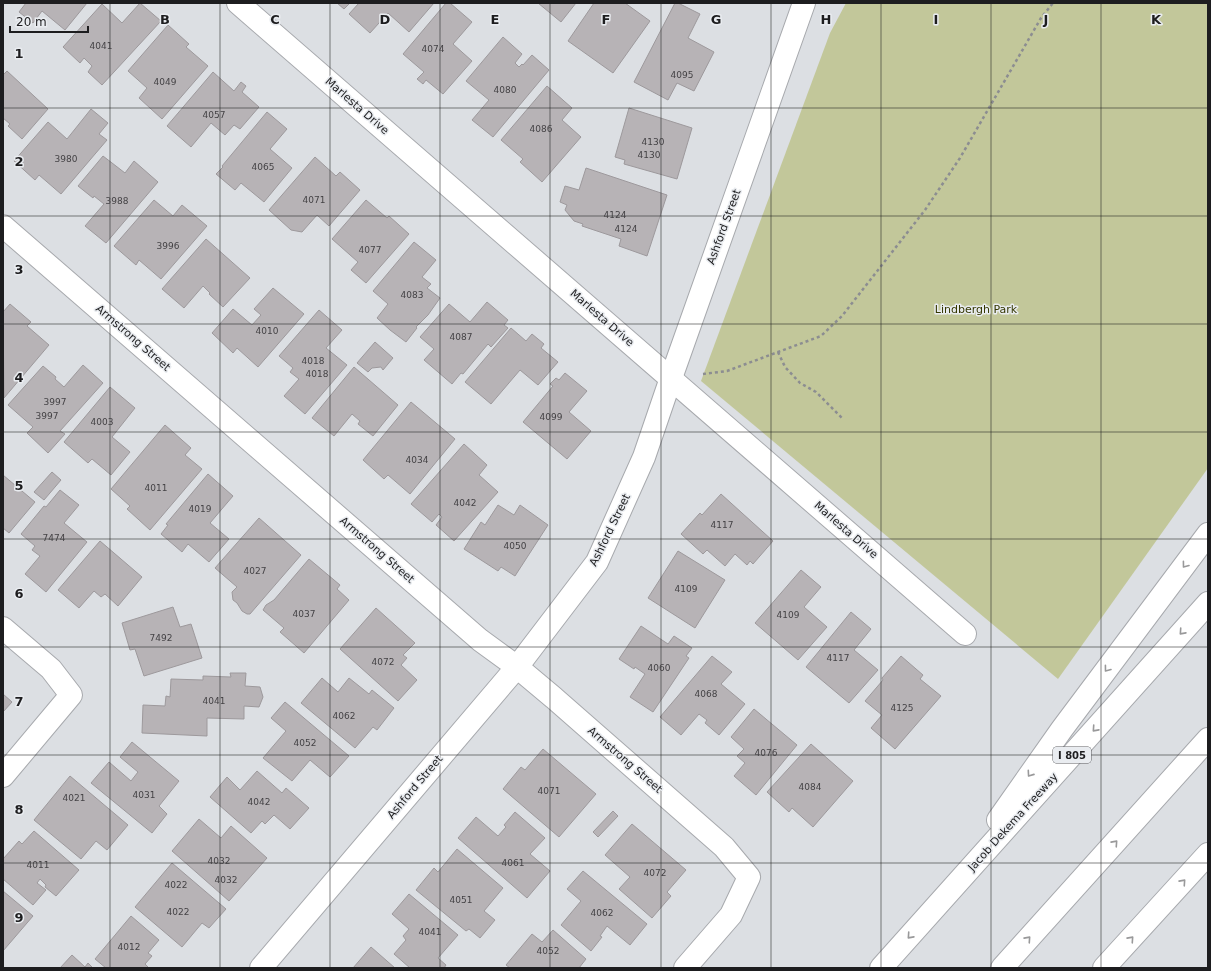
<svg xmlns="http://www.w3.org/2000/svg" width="1211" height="971" font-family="'DejaVu Sans',sans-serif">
	<rect width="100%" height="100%" fill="#dcdfe3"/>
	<path fill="#c2c79a" d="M846,3H1208V468L1058,679L701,381L830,33Z"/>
	<g fill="#b7b3b6" stroke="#9d999c">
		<path d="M26,3H87L65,30L42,11L33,23L19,12Z"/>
		<path d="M140,3L161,21L102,85L88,72L92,66L84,58L80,63L63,47L102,4L122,23Z"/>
		<path d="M337,3H350L344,9Z"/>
		<path d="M359,3H434L409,32L388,13L370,33L349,14Z"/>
		<path d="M446,3H450L472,22L453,44L472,61L443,94L426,80L423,84L417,79L424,72L403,54Z"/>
		<path d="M538,3H576L561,22Z"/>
		<path d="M594,3H625L650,21L613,73L568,41Z"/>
		<path d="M675,3H678L700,14L688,38L714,52L694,91L677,83L668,100L634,82Z"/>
		<path d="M168,25L189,44L186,47L208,66L162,119L139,98L147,88L128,71Z"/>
		<path d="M503,37L522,54L515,63L519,67L522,64L523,65L532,55L549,70L493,137L472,120L489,100L466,81Z"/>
		<path d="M7,71L48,109L22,139L8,126L10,124L3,118V75Z"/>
		<path d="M213,72L234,91L241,82L246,86L242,92L259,107L240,129L234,125L225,135L211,123L191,147L167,126Z"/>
		<path d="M547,86L572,108L562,120L581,137L542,182L520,162L523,159L501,140Z"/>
		<path d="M629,108L692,128L677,179L624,164L625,160L615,157Z"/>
		<path d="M91,109L108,123L99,134L107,140L61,194L39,175L35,180L14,161L48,122L67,139Z"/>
		<path d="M267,112L287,129L270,149L292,168L264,202L241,183L235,190L216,174L223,167L222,166Z"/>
		<path d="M103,156L125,173L134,161L158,182L106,243L85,226L104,204L94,196L93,198L78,186Z"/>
		<path d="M315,157L336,176L340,172L360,190L329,226L317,215L302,232L291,230L269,210Z"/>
		<path d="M586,168L667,195L647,256L619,246L621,239L582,226L583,224L574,221L565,210L567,205L560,202L565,186L579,190Z"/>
		<path d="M154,200L173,216L182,205L207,226L161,279L139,260L136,265L114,246Z"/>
		<path d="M366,200L387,218L389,216L409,234L366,283L351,270L358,262L332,239Z"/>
		<path d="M206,239L250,278L223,307L209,294L210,293L203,286L184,308L162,289Z"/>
		<path d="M414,242L436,260L422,277L431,284L427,288L440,298L428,315L416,327L417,328L406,342L390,330L377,318L388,304L373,291Z"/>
		<path d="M273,288L304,314L258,367L237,348L233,353L212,333L233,309L252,325L261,315L254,309Z"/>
		<path d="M487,302L508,320L504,325L508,328L491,347L488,344L463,374L461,373L452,384L424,360L434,349L420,337L449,304L470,322Z"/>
		<path d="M10,304L31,322L27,326L49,345L4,398L3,312Z"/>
		<path d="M319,310L342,330L326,348L347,365L305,414L284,396L299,379L290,372L293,368L279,356Z"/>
		<path d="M511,328L526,341L532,334L544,344L541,348L558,362L538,385L520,370L491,404L465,382Z"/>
		<path d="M375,342L393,358L383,370L381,367L372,368L368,372L357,363Z"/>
		<path d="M83,365L103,383L60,431L65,434L48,453L27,433L33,427L8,405L43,366L56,377L55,379L64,387Z"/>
		<path d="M354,367L398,405L373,436L358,424L360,421L352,414L334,436L312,418Z"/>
		<path d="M565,373L587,391L569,412L591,431L567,459L523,422L553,386L550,384L556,378L559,380Z"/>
		<path d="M110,387L135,408L112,437L130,452L111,475L92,459L88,463L64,442Z"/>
		<path d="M411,402L455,439L410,494L388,475L384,479L363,460Z"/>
		<path d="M165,425L191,448L185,455L202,469L150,530L127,509L130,506L111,489Z"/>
		<path d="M464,444L487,465L479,475L498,492L454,541L436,525L442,517L439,514L432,522L411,504Z"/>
		<path d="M52,472L61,480L44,500L34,492Z"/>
		<path d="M208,474L233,496L210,523L229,539L209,562L188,544L182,552L161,534L168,525L166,524Z"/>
		<path d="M3,475L35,502L9,533L3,528Z"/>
		<path d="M60,490L79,505L64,523L87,542L46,592L25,574L40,556L32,550L35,546L21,534L44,506L46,507Z"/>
		<path d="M721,494L773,541L753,564L750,561L747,565L735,554L725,566L707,550L703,554L681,534L700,513L702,515Z"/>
		<path d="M498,505L514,515L520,505L548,525L515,576L501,567L498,571L464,549L481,522L485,525Z"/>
		<path d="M259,518L301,555L250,614H247L242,611L237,603L233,600L232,592L237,587L215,568Z"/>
		<path d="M100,541L142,577L118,606L105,594L101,597L94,591L79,608L58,590Z"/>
		<path d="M678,551L725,580L695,628L648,598Z"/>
		<path d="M309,559L340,585L337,589L349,600L304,653L280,632L284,628L263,610L266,605L274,600Z"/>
		<path d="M801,570L821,587L804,607L827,627L798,660L755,623Z"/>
		<path d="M173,607L180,627L191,624L202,658L144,676L135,649L130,650L122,623Z"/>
		<path d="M376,608L415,643L403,655L407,658L401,665L417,680L398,701L340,649Z"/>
		<path d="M851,612L871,629L854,650L878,670L849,703L806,667Z"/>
		<path d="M641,626L668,644L674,636L692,648L686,656L689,658L653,712L630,697L645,674L635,667L634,669L619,659Z"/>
		<path d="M712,656L732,672L721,684L745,704L719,735L705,723L707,720L699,714L681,735L660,717Z"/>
		<path d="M901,656L923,675L920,679L941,696L895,749L871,728L882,715L865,701L883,680L882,678Z"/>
		<path d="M230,673H246L245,686L260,687L263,697L259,707L244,706V719L207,718V736L142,733L143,705L165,706L166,696L170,697L171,679L203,680V676L231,677Z"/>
		<path d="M322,678L338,692L349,678L369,694L372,690L394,708L377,730L373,727L355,748L301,703Z"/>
		<path d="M3,694L12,702L3,712Z"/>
		<path d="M285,702L349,756L330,777L310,760L292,781L263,758L286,731L271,718Z"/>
		<path d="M754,709L797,745L756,795L734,776L745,763L737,756L744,749L731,737Z"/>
		<path d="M132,742L179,781L159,806L167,814L152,833L91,783L109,762L131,781L138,772L120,757Z"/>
		<path d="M811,744L853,781L813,827L792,808L789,812L767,792Z"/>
		<path d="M543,749L596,794L559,837L503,789L521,767L525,770Z"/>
		<path d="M257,771L282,793L286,788L309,808L290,829L274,815L265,824L262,821L251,833L210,797L227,777L240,790Z"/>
		<path d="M70,776L128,825L107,850L96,841L81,859L34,820Z"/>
		<path d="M613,811L618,816L598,837L593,832Z"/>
		<path d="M515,812L545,838L530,854L550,871L527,898L458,838L476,817L498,836L506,827L504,825Z"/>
		<path d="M199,819L221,838L231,826L267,858L229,901L172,851Z"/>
		<path d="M632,824L686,870L667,892L671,896L652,918L619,889L630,877L605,855Z"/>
		<path d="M34,831L79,870L56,896L45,887L46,885L40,879L37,883L46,890L33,905L3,879V859L19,841L22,844Z"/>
		<path d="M457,849L503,888L484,911L495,920L480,938L469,929L466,931L416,890L434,868L438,872Z"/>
		<path d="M172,863L226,909L209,928L202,923L182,947L135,907Z"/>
		<path d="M583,871L647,924L630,945L607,926L600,936L602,937L591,951L561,925L581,901L567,889Z"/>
		<path d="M3,891L33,916L3,951Z"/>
		<path d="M409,894L458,935L438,958L446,965L444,968H410L394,954L406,940L403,936L409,929L392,914Z"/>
		<path d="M131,916L159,940L148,953L152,956L145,964L149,968H106L95,959Z"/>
		<path d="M553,930L586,959L579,968H510L506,965L532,934L542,942Z"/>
		<path d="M371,947L395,968H353Z"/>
		<path d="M72,955L85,967L88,963L93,968H60Z"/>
	</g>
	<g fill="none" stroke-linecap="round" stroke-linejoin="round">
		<defs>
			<g id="minor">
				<path d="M238,3L965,634"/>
				<path d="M3,226L480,640L517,667L554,698L724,847L749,877L731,915L685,968"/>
				<path d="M3,628L51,669L71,695L3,776"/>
			</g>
			<path id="tertiary" d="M261,968L517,667L597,562L644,457L671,378L804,3"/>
			<g id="motorway">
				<path d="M998,820L1062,729L1208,534"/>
				<path d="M881,968L1208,603"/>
				<path d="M1002,968L1208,739"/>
				<path d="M1104,968L1208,854"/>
			</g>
		</defs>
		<use href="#minor" stroke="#a7a9ad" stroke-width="24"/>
		<use href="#tertiary" stroke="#a7a9ad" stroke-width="24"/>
		<use href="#motorway" stroke="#a7a9ad" stroke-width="24"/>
		<g stroke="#8c8d91" stroke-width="2.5" stroke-dasharray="3 3" stroke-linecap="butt">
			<path d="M778,352L785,367L800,383L816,392L842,418"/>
			<path d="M703,374L727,371L821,336L842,316L925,210L960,158L1041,18L1053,3"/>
		</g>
		<use href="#minor" stroke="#fff" stroke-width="22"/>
		<use href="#tertiary" stroke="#fff" stroke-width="22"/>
		<use href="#motorway" stroke="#fff" stroke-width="22"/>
	</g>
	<defs><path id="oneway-chevron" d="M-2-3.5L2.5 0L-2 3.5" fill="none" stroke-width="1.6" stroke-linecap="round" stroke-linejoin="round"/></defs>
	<g stroke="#99999a">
		<use href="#oneway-chevron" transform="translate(1185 565) rotate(127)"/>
		<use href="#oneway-chevron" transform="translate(1182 632) rotate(132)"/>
		<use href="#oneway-chevron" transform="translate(1107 669) rotate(127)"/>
		<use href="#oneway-chevron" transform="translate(1095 729) rotate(132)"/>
		<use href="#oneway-chevron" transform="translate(1030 774) rotate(125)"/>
		<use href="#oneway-chevron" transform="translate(1115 843) rotate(-48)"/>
		<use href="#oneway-chevron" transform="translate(1183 882) rotate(-48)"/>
		<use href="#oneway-chevron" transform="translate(910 936) rotate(132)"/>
		<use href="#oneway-chevron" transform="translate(1028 939) rotate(-48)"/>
		<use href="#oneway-chevron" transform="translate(1131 939) rotate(-48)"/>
	</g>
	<path fill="none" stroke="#1d1d1f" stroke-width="1" stroke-opacity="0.55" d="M110,3V968M220,3V968M330,3V968M440,3V968M550,3V968M661,3V968M771,3V968M881,3V968M991,3V968M1101,3V968M3,108H1208M3,216H1208M3,324H1208M3,432H1208M3,539H1208M3,647H1208M3,755H1208M3,863H1208"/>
	<g text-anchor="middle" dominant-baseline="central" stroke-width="3" stroke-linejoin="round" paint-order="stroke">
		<g font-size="9" fill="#444245">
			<text x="101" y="46">4041</text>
			<text x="433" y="49">4074</text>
			<text x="682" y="75">4095</text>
			<text x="165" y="82">4049</text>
			<text x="505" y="90">4080</text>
			<text x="214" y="115">4057</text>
			<text x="541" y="129">4086</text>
			<text x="653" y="142">4130</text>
			<text x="649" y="155">4130</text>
			<text x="66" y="159">3980</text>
			<text x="263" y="167">4065</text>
			<text x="314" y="200">4071</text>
			<text x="117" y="201">3988</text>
			<text x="615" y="215">4124</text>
			<text x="626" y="229">4124</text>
			<text x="168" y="246">3996</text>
			<text x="370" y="250">4077</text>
			<text x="412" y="295">4083</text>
			<text x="267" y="331">4010</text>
			<text x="461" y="337">4087</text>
			<text x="313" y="361">4018</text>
			<text x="317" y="374">4018</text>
			<text x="55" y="402">3997</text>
			<text x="47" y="416">3997</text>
			<text x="551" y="417">4099</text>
			<text x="102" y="422">4003</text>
			<text x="417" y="460">4034</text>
			<text x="156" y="488">4011</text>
			<text x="465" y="503">4042</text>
			<text x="200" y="509">4019</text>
			<text x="722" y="525">4117</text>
			<text x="54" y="538">7474</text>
			<text x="515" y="546">4050</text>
			<text x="255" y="571">4027</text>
			<text x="686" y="589">4109</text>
			<text x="304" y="614">4037</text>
			<text x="788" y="615">4109</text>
			<text x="161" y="638">7492</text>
			<text x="838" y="658">4117</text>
			<text x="383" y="662">4072</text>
			<text x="659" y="668">4060</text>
			<text x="706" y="694">4068</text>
			<text x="214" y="701">4041</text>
			<text x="902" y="708">4125</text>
			<text x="344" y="716">4062</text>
			<text x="305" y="743">4052</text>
			<text x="766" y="753">4076</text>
			<text x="810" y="787">4084</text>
			<text x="549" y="791">4071</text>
			<text x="144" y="795">4031</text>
			<text x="74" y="798">4021</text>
			<text x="259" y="802">4042</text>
			<text x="219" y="861">4032</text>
			<text x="513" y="863">4061</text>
			<text x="38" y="865">4011</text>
			<text x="655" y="873">4072</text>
			<text x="226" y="880">4032</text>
			<text x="176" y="885">4022</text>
			<text x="461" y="900">4051</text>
			<text x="178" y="912">4022</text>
			<text x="602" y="913">4062</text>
			<text x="430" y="932">4041</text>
			<text x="129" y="947">4012</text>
			<text x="548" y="951">4052</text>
		</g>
		<rect fill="#e9ecf0" stroke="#5a5b5e" stroke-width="1" x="1053" y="747" width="38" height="16" rx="3"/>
		<g font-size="10" font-weight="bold" fill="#1d1d1f">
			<text x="1072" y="755">I 805</text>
		</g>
		<g font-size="11" fill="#1d1d1f" stroke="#e9ecf0">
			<text transform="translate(357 106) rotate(41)">Marlesta Drive</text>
			<text transform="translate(724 227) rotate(-70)">Ashford Street</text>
			<text transform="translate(602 318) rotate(41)">Marlesta Drive</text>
			<text transform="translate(133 338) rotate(41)">Armstrong Street</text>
			<text transform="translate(610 530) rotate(-64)">Ashford Street</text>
			<text transform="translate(846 530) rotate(41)">Marlesta Drive</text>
			<text transform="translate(377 550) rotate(41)">Armstrong Street</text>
			<text transform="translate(625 760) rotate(41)">Armstrong Street</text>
			<text transform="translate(415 787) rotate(-50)">Ashford Street</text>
			<text transform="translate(1013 822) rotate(-48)">Jacob Dekema Freeway</text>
		</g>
		<g font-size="11" fill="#343700" stroke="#e9ecf0">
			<text x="976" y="309">Lindbergh Park</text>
		</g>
	</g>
	<g font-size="13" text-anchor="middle" font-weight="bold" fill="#1d1d1f" stroke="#e9ecf0" stroke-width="3" stroke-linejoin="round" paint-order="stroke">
		<text x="165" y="24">B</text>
		<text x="275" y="24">C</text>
		<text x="385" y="24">D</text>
		<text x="495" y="24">E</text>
		<text x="606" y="24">F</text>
		<text x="716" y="24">G</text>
		<text x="826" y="24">H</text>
		<text x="936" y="24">I</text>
		<text x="1046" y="24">J</text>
		<text x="1156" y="24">K</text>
		<text x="19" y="58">1</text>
		<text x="19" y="166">2</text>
		<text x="19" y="274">3</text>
		<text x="19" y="382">4</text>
		<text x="19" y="490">5</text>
		<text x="19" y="598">6</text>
		<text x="19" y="706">7</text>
		<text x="19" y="814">8</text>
		<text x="19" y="922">9</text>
	</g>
	<rect width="1211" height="971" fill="none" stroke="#1d1d1f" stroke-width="8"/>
	<path d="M10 26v6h78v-6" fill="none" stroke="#1d1d1f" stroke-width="2"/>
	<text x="16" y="26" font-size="12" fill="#1d1d1f" stroke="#e9ecf0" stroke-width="3" paint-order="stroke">20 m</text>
</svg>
